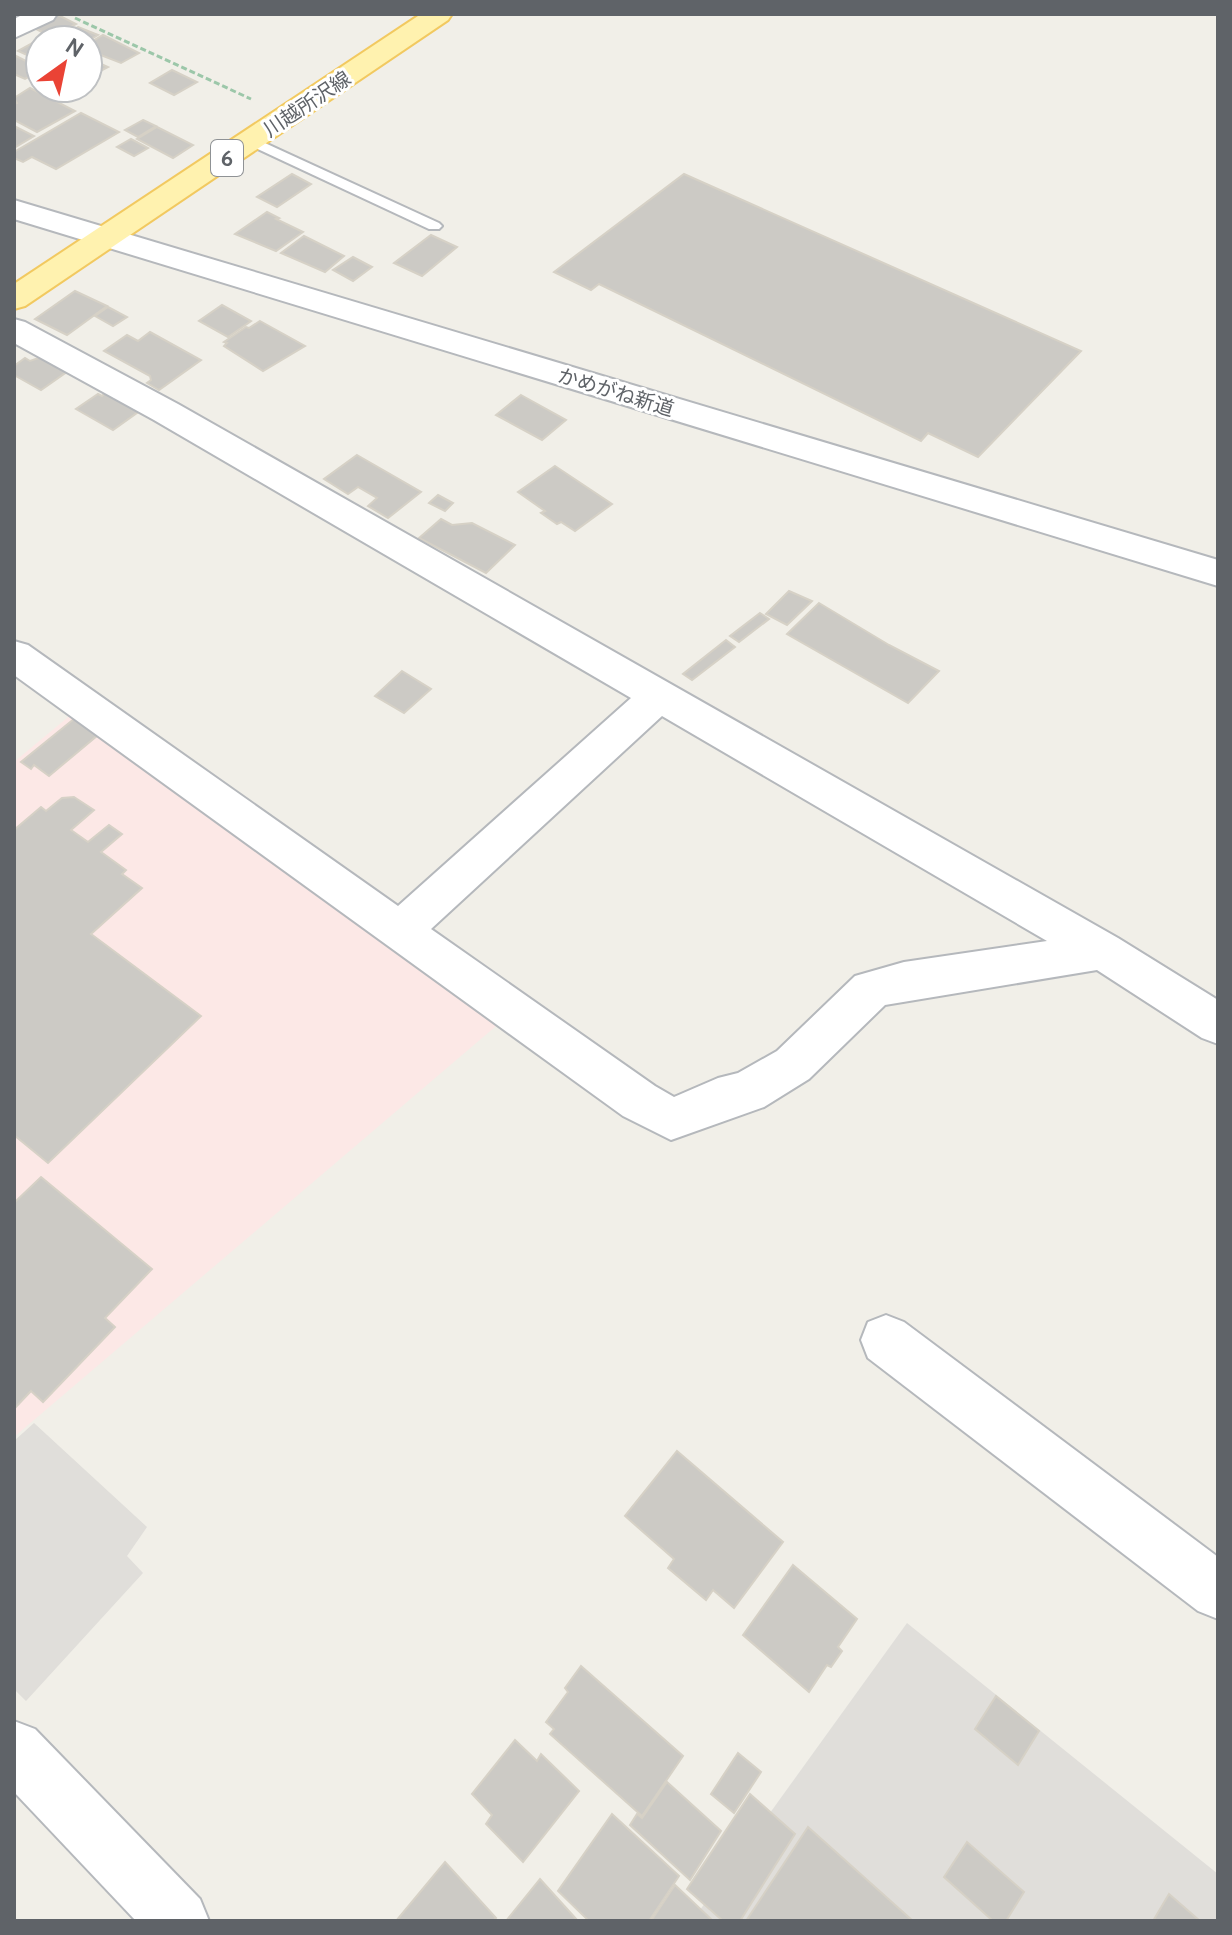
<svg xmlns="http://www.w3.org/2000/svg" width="1232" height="1935" font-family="Cabin,'Noto Sans JP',sans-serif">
	<rect width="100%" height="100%" fill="#f1efe8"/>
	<g fill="#e0deda">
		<path d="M34,1423L147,1527L127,1556L143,1573L26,1701L14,1689V1441Z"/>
		<path d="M907,1623L1218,1874V1921H692Z"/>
	</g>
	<path fill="#fce8e6" d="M73,713L502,1021L14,1437V762Z"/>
	<g fill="#cccac5" stroke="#d6d1c6" stroke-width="2">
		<path d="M58,15L76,24L52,37L34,28Z"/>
		<path d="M78,27L98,35L88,41L54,40Z"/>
		<path d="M103,35L139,53L121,63L93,52L96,51L88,44Z"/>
		<path d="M36,41L40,42V61L18,51Z"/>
		<path d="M14,55L40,68V71L25,79L14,74Z"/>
		<path d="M88,58L108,67L91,76L88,75Z"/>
		<path d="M172,70L197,82L174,95L150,83Z"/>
		<path d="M30,88L75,111L37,132L14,120V104L17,103L14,98Z"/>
		<path d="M81,113L119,132L56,169L32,157L23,162L14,158V152Z"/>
		<path d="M143,120L156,126L138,137L125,130Z"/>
		<path d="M14,126L34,136L14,148Z"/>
		<path d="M157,127L193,145L173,158L137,139Z"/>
		<path d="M131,139L148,148L134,156L117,147Z"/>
		<path d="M292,174L311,184L277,207L257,197Z"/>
		<path d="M684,174L1081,351L978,457L928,433L921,441L599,284L591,290L554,272Z"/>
		<path d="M267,212L279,218L276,219L303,232L276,251L235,234Z"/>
		<path d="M431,235L457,247L422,276L394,263Z"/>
		<path d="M304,236L344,256L325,272L281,253Z"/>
		<path d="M353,257L372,267L353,281L333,270Z"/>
		<path d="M75,291L107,306L67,335L35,319Z"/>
		<path d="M222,305L251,321L228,337L199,321Z"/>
		<path d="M108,307L127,317L113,326L95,316Z"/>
		<path d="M260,321L305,346L263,371L224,346L227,343L224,342L246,327L249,328Z"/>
		<path d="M150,332L201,360L159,390L147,383L151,380L150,376L104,351L127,335L138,341Z"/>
		<path d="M47,355L71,369L41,390L14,375V366L25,358L30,361Z"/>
		<path d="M107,391L141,410L113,430L76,409L98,394L102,396Z"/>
		<path d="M521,395L566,420L542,440L496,415Z"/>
		<path d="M357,455L421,492L388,518L368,506L377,498L358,487L348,494L324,479Z"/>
		<path d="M555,466L612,504L575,531L561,522L557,524L541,513L545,511L518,492Z"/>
		<path d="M438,495L453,503L445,511L429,503Z"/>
		<path d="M441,519L452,525L472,523L515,545L486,573L419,538Z"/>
		<path d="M789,591L812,601L787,625L766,614Z"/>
		<path d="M819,603L889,645L939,671L908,703L787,634Z"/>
		<path d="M760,613L769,619L739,642L730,636Z"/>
		<path d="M726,640L735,647L692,680L683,674Z"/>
		<path d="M402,671L431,689L404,713L375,696Z"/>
		<path d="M74,719L98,735L49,776L34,765L31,769L21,762Z"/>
		<path d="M74,797L94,810L71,830L88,842L109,825L122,834L101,852L126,870L122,874L142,888L91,934L201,1016L48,1163L14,1135V830L41,807L46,811L62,798Z"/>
		<path d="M41,1177L152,1269L105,1318L115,1327L43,1402L31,1391L14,1409V1203Z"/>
		<path d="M677,1451L783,1542L734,1608L713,1590L706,1600L668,1568L674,1559L625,1516Z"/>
		<path d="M793,1565L857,1619L838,1647L842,1651L831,1667L827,1665L809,1692L743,1635Z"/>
		<path d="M581,1666L683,1756L642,1816L550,1734L554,1729L546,1722L568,1692L565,1688Z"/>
		<path d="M996,1696L1039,1731L1018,1765L975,1729Z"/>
		<path d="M515,1740L537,1761L541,1754L579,1791L523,1862L486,1824L492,1815L472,1794Z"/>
		<path d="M738,1753L761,1772L734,1813L711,1794Z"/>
		<path d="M667,1782L721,1831L690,1880L630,1825L637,1814L642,1818Z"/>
		<path d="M750,1794L795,1834L740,1921H723L687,1889Z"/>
		<path d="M612,1814L679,1876L649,1921H589L558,1891Z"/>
		<path d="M808,1827L913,1921H746Z"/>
		<path d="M967,1842L1024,1892L1006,1921H993L944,1877Z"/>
		<path d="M445,1862L496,1918L493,1921H396Z"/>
		<path d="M540,1879L578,1921H506Z"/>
		<path d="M675,1885L713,1921H651Z"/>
		<path d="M1169,1894L1200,1921H1153Z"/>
	</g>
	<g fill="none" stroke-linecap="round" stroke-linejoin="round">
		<defs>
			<path id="service" d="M252,137L439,223L442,226L439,229H429L247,144L245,141Z"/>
			<g id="minor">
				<path d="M24,14H57L53,20L14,38V19Z"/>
				<path d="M14,319L25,322L178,404L1118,938L1218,1000V1044L1202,1038L1097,970L885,1005L809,1079L764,1107L671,1140L623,1116L14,675V641L28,645L398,906L631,698L154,420L14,343ZM662,716L1047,941L904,962L855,976L777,1051L738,1073L718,1078L674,1097L655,1086L431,929Z"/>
				<path d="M886,1315L904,1322L1218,1557V1619L1198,1611L868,1358L861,1340L868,1322Z"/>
				<path d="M14,1721L35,1729L200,1899L209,1921H136L14,1792Z"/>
			</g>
			<path id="tertiary" d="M14,200L1218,560V586L14,219Z"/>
			<path id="primary" d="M421,14H452L448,20L25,306L14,309V284Z"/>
		</defs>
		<use href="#service" stroke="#b5b8bc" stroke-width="4"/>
		<use href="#minor" stroke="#b5b8bc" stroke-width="4"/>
		<use href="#tertiary" stroke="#b5b8bc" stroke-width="4"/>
		<use href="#primary" stroke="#f2c960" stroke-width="4"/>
		<path stroke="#9cc7a9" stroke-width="3" stroke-dasharray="6 3" stroke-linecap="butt" d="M75,18L251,99"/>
		<use href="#service" fill="#fff" fill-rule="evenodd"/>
		<use href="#minor" fill="#fff" fill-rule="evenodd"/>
		<use href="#tertiary" fill="#fff" fill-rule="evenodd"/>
		<use href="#primary" fill="#fff2af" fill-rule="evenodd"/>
	</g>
	<g text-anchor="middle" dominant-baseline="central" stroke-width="6" stroke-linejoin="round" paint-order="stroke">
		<g font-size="20" fill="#5f6368" stroke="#fff">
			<text transform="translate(307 104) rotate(-34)">川越所沢線</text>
			<text transform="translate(616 392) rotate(17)">かめがね新道</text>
		</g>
		<rect fill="#fff" stroke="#8f9295" stroke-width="2" x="211" y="140" width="32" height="36" rx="6"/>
		<g font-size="22" font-weight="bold" fill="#5f6368">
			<text x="227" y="158">6</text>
		</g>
	</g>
	<rect width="1232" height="1935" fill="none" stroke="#5f6368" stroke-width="32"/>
	<g transform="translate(64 64) rotate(33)"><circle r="38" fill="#ffffff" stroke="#bfc1c3" stroke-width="2"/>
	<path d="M0-6L14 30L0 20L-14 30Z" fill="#ea4335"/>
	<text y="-12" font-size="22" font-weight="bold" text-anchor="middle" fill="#5f6368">N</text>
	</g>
</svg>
